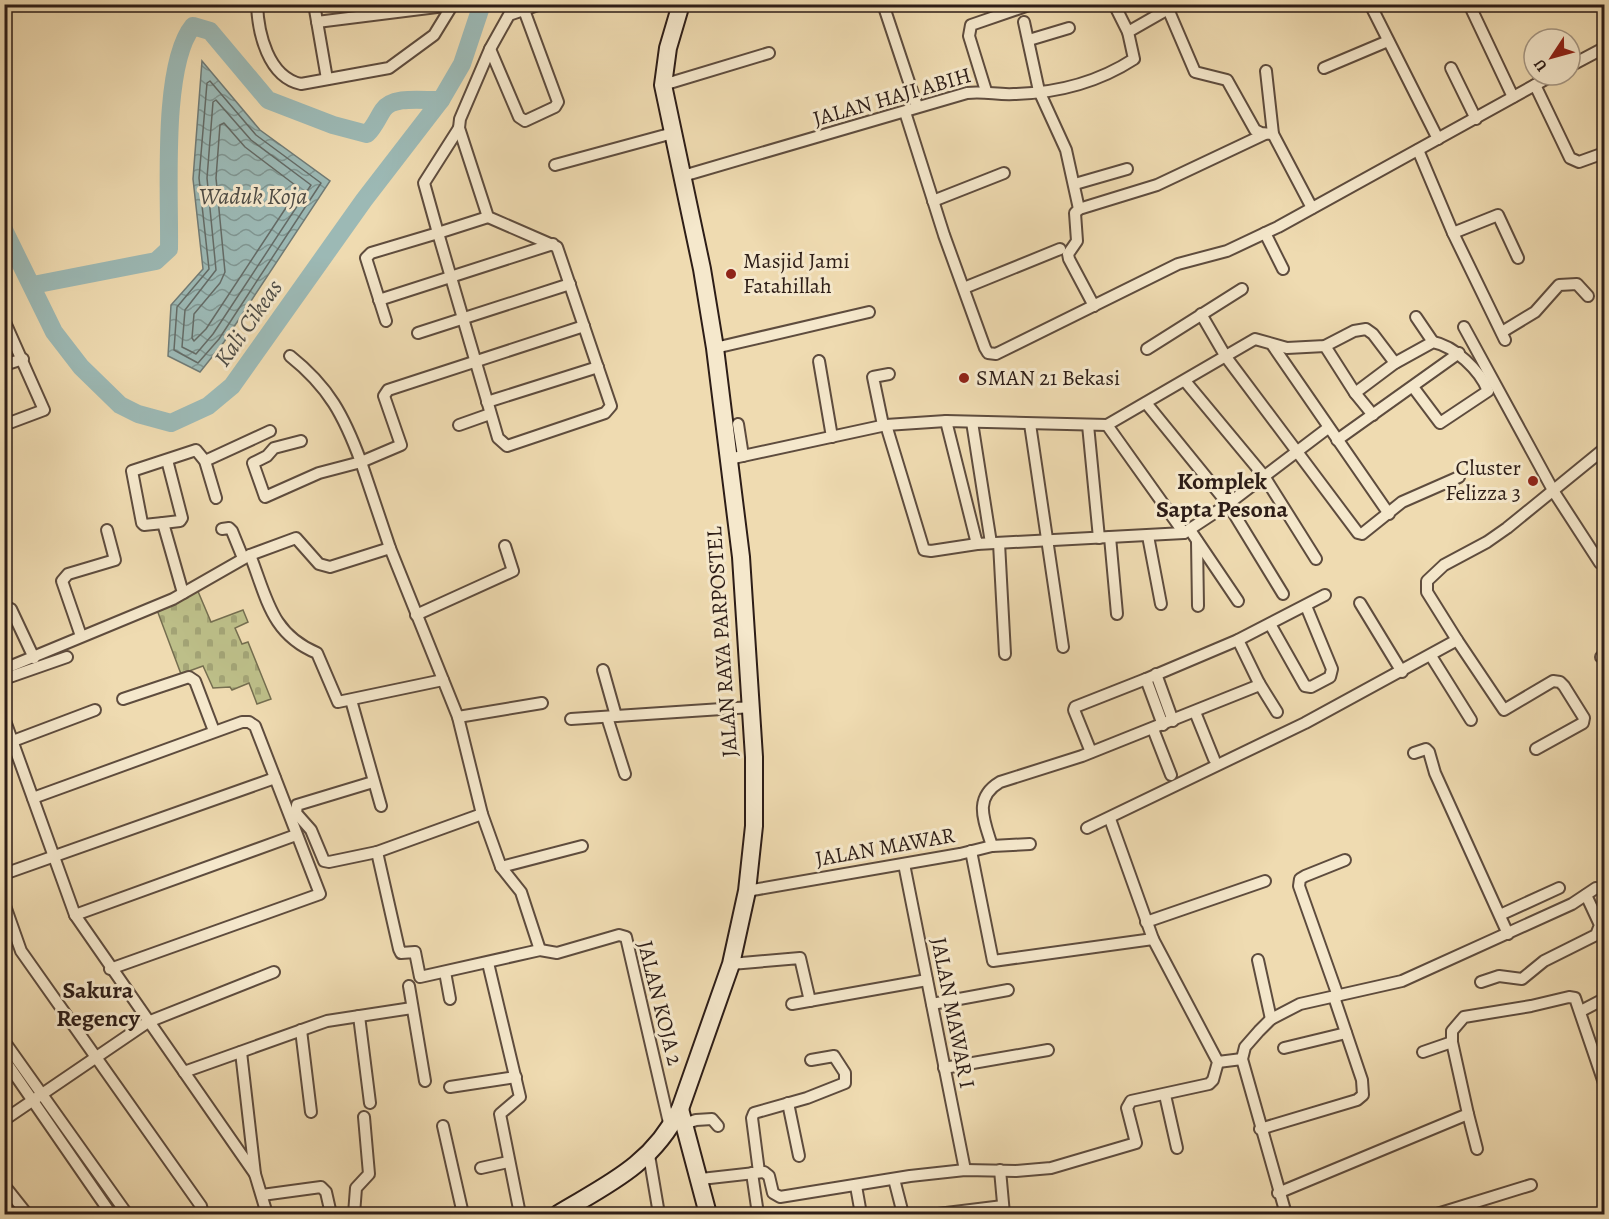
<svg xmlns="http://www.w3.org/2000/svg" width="1609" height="1219" font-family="Alegreya,serif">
	<defs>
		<pattern id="cemetery-stones" width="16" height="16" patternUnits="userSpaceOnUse" patternTransform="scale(1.5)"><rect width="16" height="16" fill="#bdbf89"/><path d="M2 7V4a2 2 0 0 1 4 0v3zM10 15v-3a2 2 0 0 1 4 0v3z" fill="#a3a476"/></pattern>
		<pattern id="water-waves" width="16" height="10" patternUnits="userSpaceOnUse" patternTransform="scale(1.5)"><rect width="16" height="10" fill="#9cb9b5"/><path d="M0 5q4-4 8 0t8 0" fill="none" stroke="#809692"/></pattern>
	</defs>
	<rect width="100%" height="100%" fill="#efdbb1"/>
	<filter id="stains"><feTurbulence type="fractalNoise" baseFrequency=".00333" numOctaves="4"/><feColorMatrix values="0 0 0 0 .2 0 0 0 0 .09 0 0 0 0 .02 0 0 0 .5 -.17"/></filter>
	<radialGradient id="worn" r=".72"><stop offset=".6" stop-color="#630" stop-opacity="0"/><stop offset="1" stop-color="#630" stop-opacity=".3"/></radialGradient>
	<path fill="url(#cemetery-stones)" stroke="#756e50" stroke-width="1.5" d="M197,589L211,622L243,610L248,622L235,628L242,644L248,642L271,699L257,704L249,683L232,690L230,687L213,688L203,666L181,674L157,610L176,603Z"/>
	<path fill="url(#water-waves)" stroke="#707b76" stroke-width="1.5" d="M202,61L260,130L330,181L224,342L200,372L168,356L171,305L203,269L193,179Z"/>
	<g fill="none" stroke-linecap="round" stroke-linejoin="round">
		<g stroke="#646b66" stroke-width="1.5">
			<path d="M210,81L256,135L321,183L219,339L198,363L174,350L177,307L209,269L199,178L207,83Z"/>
			<path d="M216,100L251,140L311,185L213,334L196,354L182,347L185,310L216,270L207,178L213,102Z"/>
			<path d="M224,123L245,147L299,188L206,329L194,341L192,338L194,314L220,283L225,272L216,178L220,125Z"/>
		</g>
		<g stroke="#9cb9b5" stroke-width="18">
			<path d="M4,230L54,332L81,367L120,405L138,414L171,423L208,406L232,386L364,200L441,100L462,64L482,4"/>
			<path d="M33,285L156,261L169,249C170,196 161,65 193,26L210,31L268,100L333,125L367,134C375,126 377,119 383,110C393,95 425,101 441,100"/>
		</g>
		<defs>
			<g id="street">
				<path d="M257,4C258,33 268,77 301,84L389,68L434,35L453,4"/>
				<path d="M314,4L327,79"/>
				<path d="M883,4L917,106"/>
				<path d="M1114,4L1128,32"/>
				<path d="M1370,4L1438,139"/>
				<path d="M1469,4L1513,97"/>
				<path d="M1168,9L1195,72L1227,80L1255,130L1261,133L1273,134"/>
				<path d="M317,22L453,5"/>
				<path d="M1024,22L1039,91L1066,150L1079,209L1075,213L1077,241L1068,254L1069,259L1094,306"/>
				<path d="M1029,40L1069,28"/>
				<path d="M490,49L519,117L525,121L555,107L558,102L524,10"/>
				<path d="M1570,66L1604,48"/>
				<path d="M1324,68L1388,41"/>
				<path d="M1451,68L1476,119"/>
				<path d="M1266,71L1273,134L1312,208"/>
				<path d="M663,85L769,53"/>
				<path d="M1535,85L1570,158L1579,162L1604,153"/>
				<path d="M986,91L969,36L971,25L1032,4"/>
				<path d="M905,112L944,235L985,348L988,353L996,354L1178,264L1227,251L1278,227L1553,75"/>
				<path d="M459,128L424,183L438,233L488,217"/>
				<path d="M1418,150L1453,233L1505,340"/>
				<path d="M555,165L673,133"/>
				<path d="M683,176L967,93C985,91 997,95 1014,94C1058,93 1097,83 1134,59L1128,32L1177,4"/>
				<path d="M1075,184L1127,169"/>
				<path d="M933,201L1004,173"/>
				<path d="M1079,209L1157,185L1265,134"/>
				<path d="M1265,233L1283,269"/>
				<path d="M1453,233L1498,215L1518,258"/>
				<path d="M964,288L1060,249"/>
				<path d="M379,300L553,244"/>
				<path d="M1201,314L1226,357L1358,533L1362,534L1402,502L1459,477"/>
				<path d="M1416,317L1433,342"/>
				<path d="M4,320L44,410L4,425"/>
				<path d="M386,321L366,258L371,253L438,233L498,438L507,446L605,413L611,406L557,247L488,217L459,128L460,119L490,49L509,15L541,4"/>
				<path d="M1464,327L1554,492L1600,563"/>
				<path d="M1502,332L1535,312L1559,285L1577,284L1588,296"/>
				<path d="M418,333L570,284"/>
				<path d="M1273,346L1389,514"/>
				<path d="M1325,346L1355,393L1373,415"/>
				<path d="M715,348L869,312"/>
				<path d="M1147,349L1242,289"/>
				<path d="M290,356C329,387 344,416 361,462L319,473L265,497L253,463L267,456L274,448L301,441"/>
				<path d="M819,361L832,437"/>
				<path d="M4,365L23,359"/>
				<path d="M1185,381L1264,476L1316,559"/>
				<path d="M1355,393L1395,363L1433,342C1454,346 1480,370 1488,391L1440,423L1413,387"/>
				<path d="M487,402L598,367"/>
				<path d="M1146,403L1228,504L1283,594"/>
				<path d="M946,421L977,544L1184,533L1228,504L1328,428"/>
				<path d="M972,422L991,543"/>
				<path d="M738,424L743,456"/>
				<path d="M1030,424L1063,647"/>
				<path d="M459,425L490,414"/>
				<path d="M883,425L873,377L889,374"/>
				<path d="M886,425L924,550L931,551L977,544"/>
				<path d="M1088,425L1099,538"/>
				<path d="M1107,425L1184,533"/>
				<path d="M1337,440L1459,353"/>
				<path d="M729,459L886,425L946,421L1107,425L1255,339L1287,348L1325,346L1354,331L1366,329L1373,334L1395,363"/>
				<path d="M205,461L270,431"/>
				<path d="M163,523L180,521L182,518L167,460"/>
				<path d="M222,529L229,528L232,531L243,558"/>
				<path d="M1190,530L1238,601"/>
				<path d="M1148,536L1161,604"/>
				<path d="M1110,537L1117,614"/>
				<path d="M1197,541L1198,606"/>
				<path d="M999,543L1005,654"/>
				<path d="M250,555C267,598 271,634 317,653L338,702L443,680"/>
				<path d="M183,593L163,523L144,525L142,523L132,471L196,450L205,461L216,498"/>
				<path d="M1360,603L1402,672"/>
				<path d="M4,607L11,609L34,658"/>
				<path d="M416,615L513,571L505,546"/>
				<path d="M1270,624L1305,686L1311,687L1330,677L1332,669L1306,606"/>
				<path d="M81,636L62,581L68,574L115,560L107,530"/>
				<path d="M1457,640L1504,710L1553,681L1560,682L1564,686L1584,718L1583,723L1536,749"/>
				<path d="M1431,656L1471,720"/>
				<path d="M1601,657L1604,654"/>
				<path d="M4,669L173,599L250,555L296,538L319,564L330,567L390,548"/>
				<path d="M603,670L616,716"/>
				<path d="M1156,674L1173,721"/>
				<path d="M4,679L67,657"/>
				<path d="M1259,683L1277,712"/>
				<path d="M123,699L189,677L195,681L214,731"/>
				<path d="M351,700L381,806"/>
				<path d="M1195,712L1214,759"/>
				<path d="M458,717L542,703"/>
				<path d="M607,717L625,774"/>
				<path d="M4,718L75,915L255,1174"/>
				<path d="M571,719L752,707"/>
				<path d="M1163,725L1146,679L1238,640L1325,595"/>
				<path d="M1153,729L1171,775"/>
				<path d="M13,741L95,710"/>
				<path d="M1091,752L1074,710L1075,707L1146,679"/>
				<path d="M1414,753L1426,749L1429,752L1435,773L1508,934"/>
				<path d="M373,782L297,805L296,813L311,830L324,861L329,862L377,852L482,814"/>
				<path d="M33,798L242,722H249L255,726L320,894L110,969"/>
				<path d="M1087,828L1305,723L1457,640L1427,592V581L1444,565L1487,542L1507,528L1604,449"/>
				<path d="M992,846C984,820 973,798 1000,782L1082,756L1257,686L1259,683L1257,679L1238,640"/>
				<path d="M971,851L993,961L1153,939"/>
				<path d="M377,852L399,949L401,953L415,952L420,977L540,950L557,953L619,935L626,937L670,1127"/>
				<path d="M904,864L965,1170"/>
				<path d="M501,867L582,846"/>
				<path d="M4,874L275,778"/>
				<path d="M747,891L960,854L992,846L1030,844"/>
				<path d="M4,903L21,951L201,1206L203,1214"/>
				<path d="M75,915L296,835"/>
				<path d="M1500,915L1559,888"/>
				<path d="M1146,922L1265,881"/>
				<path d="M540,950L521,892L501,867L482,814L458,717L390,548L361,462L401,445L384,396L388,390L584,326"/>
				<path d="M1258,960L1271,1019"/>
				<path d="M488,963L520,1097L500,1114L520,1214"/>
				<path d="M731,964L800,958L810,1001"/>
				<path d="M445,972L450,999"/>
				<path d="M1481,982L1499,976L1522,979L1544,961L1596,935L1600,925L1586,895"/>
				<path d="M409,986L425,1081"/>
				<path d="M1338,996L1299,886L1300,879L1305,876L1345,860"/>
				<path d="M792,1004L927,980"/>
				<path d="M932,1004L1008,990"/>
				<path d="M1581,1011L1604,999"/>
				<path d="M359,1016L370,1103"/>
				<path d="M301,1030L311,1112"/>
				<path d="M4,1041L127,1214"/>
				<path d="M1284,1048L1346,1033"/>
				<path d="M241,1052L255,1174L267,1214"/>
				<path d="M1423,1052L1452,1042"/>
				<path d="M4,1059L111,1214"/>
				<path d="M1218,1062L1242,1059"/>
				<path d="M944,1068L1048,1050"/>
				<path d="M184,1072L327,1021L412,1008"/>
				<path d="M450,1087L516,1077"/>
				<path d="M1165,1095L1177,1148"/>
				<path d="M788,1103L799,1156"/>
				<path d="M1468,1114L1477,1149"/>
				<path d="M4,1120L148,1022L274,972"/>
				<path d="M684,1124L696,1120L712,1119L718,1126"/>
				<path d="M443,1126L463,1214"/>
				<path d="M1260,1129L1357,1100L1363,1095L1362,1080L1334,997"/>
				<path d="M649,1155L659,1214"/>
				<path d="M481,1168L508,1162"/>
				<path d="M1000,1170L1004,1214"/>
				<path d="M759,1172L752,1118L754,1113L807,1098L845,1083V1073L834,1056L811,1060"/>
				<path d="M752,1173L758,1214"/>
				<path d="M701,1179L764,1172L769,1176L773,1193L780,1197L910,1176L965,1170L1016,1171L1051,1168L1136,1143L1127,1108L1131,1101L1209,1084L1213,1080L1218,1062L1153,939L1110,819"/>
				<path d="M894,1179L903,1214"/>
				<path d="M4,1185L27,1214"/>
				<path d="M856,1186L861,1214"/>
				<path d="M1278,1193L1468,1114L1452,1042V1031L1464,1017L1531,1006L1569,997L1575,998L1604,1083"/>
				<path d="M262,1195L321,1187L326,1192L331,1214"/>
				<path d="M354,1214L356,1188L369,1174L364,1117"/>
				<path d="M938,1214L1003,1206"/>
				<path d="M1286,1214L1242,1059L1245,1047L1259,1031L1271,1019L1300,1004L1402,981L1572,904L1596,888"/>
				<path d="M1437,1214L1531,1185"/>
			</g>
			<g id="secondary">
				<path d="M680,1109L708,1214"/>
				<path d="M558,1214C608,1184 652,1165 680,1109L731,964L747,891L754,826V757L741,557L715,348L702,269L663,85L668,48L681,4"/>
			</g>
		</defs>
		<use href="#street" stroke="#5e4c3e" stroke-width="14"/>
		<use href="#secondary" stroke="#2d1d17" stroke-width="20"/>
		<use href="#street" stroke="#f5e8cc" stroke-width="10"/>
		<use href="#secondary" stroke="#f5e8cc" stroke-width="16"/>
	</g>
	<g fill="#8f2418" stroke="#f5e8cc" stroke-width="2">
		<circle cx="731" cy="274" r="6"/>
		<circle cx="964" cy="378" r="6"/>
		<circle cx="1533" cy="481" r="6"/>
	</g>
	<g text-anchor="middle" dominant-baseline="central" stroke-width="6" stroke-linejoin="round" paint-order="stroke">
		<g font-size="22" fill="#2d1d17" stroke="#f5e8cc">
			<text transform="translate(892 97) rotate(-16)">JALAN HAJI ABIH</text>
			<text transform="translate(722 642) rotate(-94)">JALAN RAYA PARPOSTEL</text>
			<text transform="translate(885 847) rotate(-10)">JALAN MAWAR</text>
			<text transform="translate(660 1003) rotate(76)">JALAN KOJA 2</text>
			<text transform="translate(953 1013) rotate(79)">JALAN MAWAR I</text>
		</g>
		<g font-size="22" fill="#2d1d17" stroke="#f5e8cc" text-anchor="start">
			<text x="743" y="261">Masjid Jami<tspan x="743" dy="25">Fatahillah</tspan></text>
			<text x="976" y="378">SMAN 21 Bekasi</text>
			<text x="1521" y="468" text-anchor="end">Cluster<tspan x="1521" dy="25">Felizza 3</tspan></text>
		</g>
		<g font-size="24" font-style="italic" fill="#4e4c46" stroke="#f5e8cc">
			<text x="253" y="196">Waduk Koja</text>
			<text transform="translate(248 323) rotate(-55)">Kali Cikeas</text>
		</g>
		<g font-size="24" font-weight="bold" fill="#2d1d17" stroke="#f5e8cc">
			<text x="1222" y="481">Komplek<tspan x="1222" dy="28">Sapta Pesona</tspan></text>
			<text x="98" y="990">Sakura<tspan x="98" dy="28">Regency</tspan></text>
		</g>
	</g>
	<rect width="1609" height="1219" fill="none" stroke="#efdbb1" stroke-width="24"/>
	<rect x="6" y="6" width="1597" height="1207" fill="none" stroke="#2d1d17" stroke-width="3"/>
	<rect x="12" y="12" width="1585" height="1195" fill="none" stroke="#2d1d17" stroke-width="1.5"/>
	<g transform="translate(1552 57) rotate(234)"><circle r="28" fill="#f5e8cc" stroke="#a59784" stroke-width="1.5"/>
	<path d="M0-4.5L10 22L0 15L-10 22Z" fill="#8f2418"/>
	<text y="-9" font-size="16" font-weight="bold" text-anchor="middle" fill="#2d1d17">U</text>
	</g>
	<rect width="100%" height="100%" filter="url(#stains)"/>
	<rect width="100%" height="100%" fill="url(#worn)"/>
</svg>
